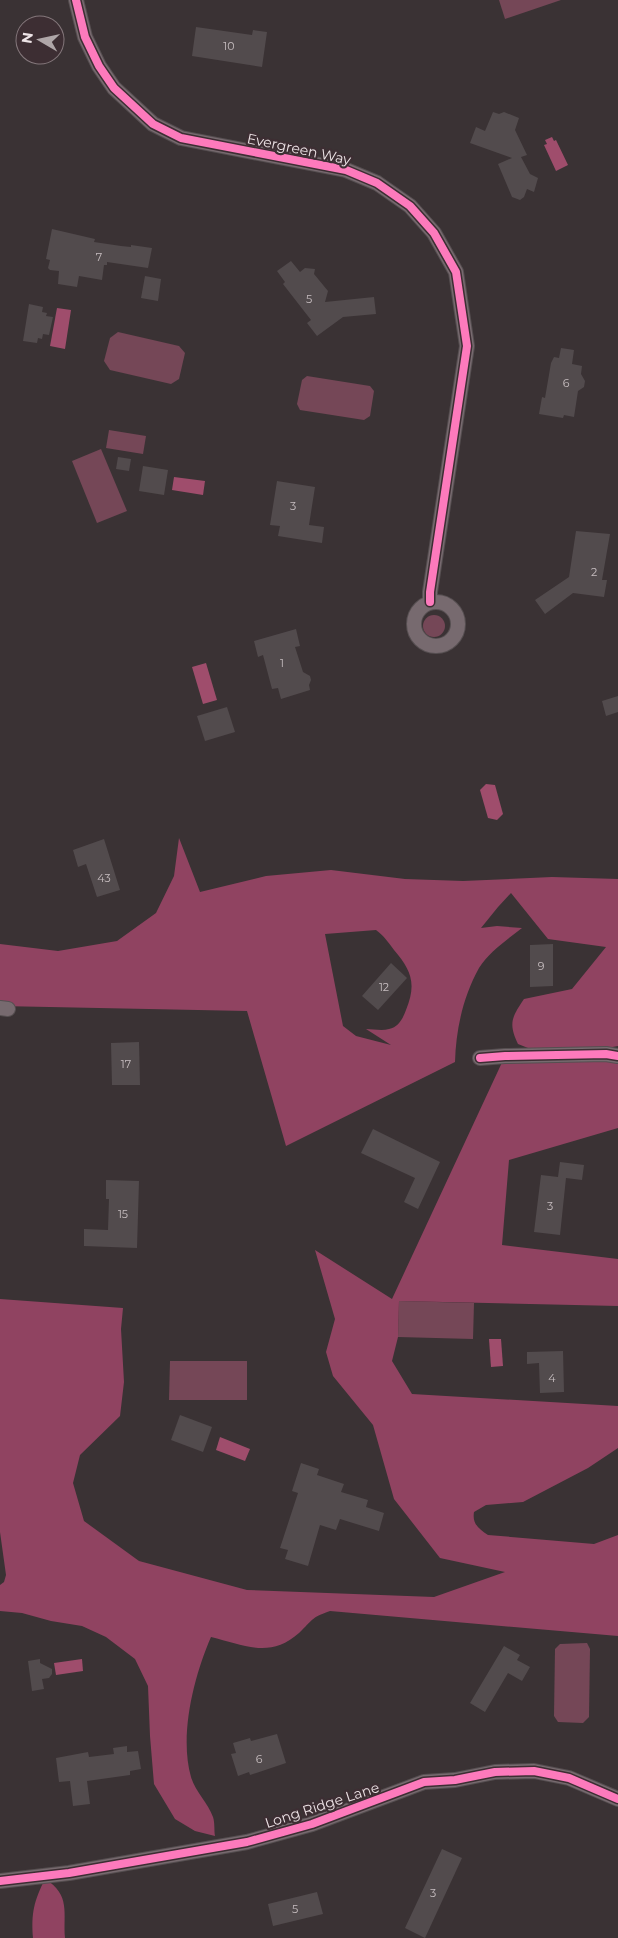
<svg xmlns="http://www.w3.org/2000/svg" width="618" height="1938" font-family="Montserrat,sans-serif">
	<rect width="100%" height="100%" fill="#3a3234"/>
	<g fill="#754757">
		<path d="M499,0H561L505,19Z"/>
		<path d="M118,332L179,346L185,353L179,379L171,384L110,370L104,361L110,338Z"/>
		<path d="M307,376L370,386L374,391L370,416L364,420L300,410L297,404L302,380Z"/>
		<path d="M109,430L146,436L143,454L106,448Z"/>
		<path d="M101,449L127,511L97,523L72,461Z"/>
		<circle cx="434" cy="626" r="11"/>
		<path d="M399,1301L474,1303L473,1339L398,1337Z"/>
		<path d="M170,1361H247V1400H169Z"/>
		<path d="M587,1643L590,1649L589,1717L583,1723L558,1722L554,1716L555,1649L560,1644Z"/>
	</g>
	<g fill="#904361" fill-rule="evenodd">
		<path d="M179,838L200,892L266,876L331,870L405,879L463,881L552,877L618,879V1046L607,1048L538,1052L518,1044C508,1023 512,1017 524,999L572,989L606,947L548,939L511,893L498,907L481,928L497,926L522,928C508,939 489,952 479,968C463,997 456,1029 455,1062L286,1146L247,1011L0,1006V944L58,951L117,941L156,913L174,876ZM376,930C384,936 388,942 394,950C411,970 417,983 406,1010C403,1018 399,1027 389,1029C382,1031 373,1029 366,1029L391,1045L356,1036L343,1026L325,934Z"/>
		<path d="M505,1056H618V1128L509,1160L502,1245L618,1259V1306L399,1301L398,1337L392,1361L412,1394L618,1406V1448L588,1468L523,1502L486,1505L474,1512C472,1524 479,1529 488,1535L594,1544L618,1535V1636L330,1611C310,1618 313,1620 299,1633C270,1659 244,1645 211,1637C194,1676 179,1735 191,1777C195,1791 208,1803 213,1817C215,1823 214,1831 215,1836L195,1831L175,1819L154,1784L150,1736L148,1686L135,1659L106,1637L82,1626L51,1621L22,1613L0,1611V1585L4,1582L6,1575L0,1532V1299L123,1308L121,1329L124,1382L120,1416L80,1455L73,1483L84,1521L139,1561L247,1590L434,1597L505,1572L440,1558L394,1499L373,1425L333,1376L326,1352L335,1319L315,1250L392,1299Z"/>
		<path d="M45,1879C71,1895 63,1913 65,1938H33C31,1913 34,1901 45,1879Z"/>
	</g>
	<g fill="#9f4d6c">
		<path d="M552,137L554,141L556,140L568,165L556,171L544,145L547,144L545,140Z"/>
		<path d="M57,308L71,310L65,349L50,346Z"/>
		<path d="M174,477L205,481L203,495L172,490Z"/>
		<path d="M206,663L217,700L203,704L192,667Z"/>
		<path d="M486,784L495,785L503,814L497,820L488,818L480,790Z"/>
		<path d="M489,1339H501L503,1366L491,1367Z"/>
		<path d="M220,1437L250,1449L245,1461L216,1450Z"/>
		<path d="M82,1659L83,1671L56,1675L54,1663Z"/>
	</g>
	<g fill="#524b4d">
		<path d="M196,27L252,35L253,30L267,32L262,67L192,56Z"/>
		<path d="M493,112L499,114L504,112L519,118L515,130L527,155L521,157L530,174L538,178L534,192L527,189L524,197L520,200L512,197L498,164L512,158L470,143L476,127L485,131Z"/>
		<path d="M52,229L95,239L94,242L121,246L131,247V245L152,248L148,268L107,262V265H104L102,280L79,276L77,287L58,284L59,271L50,270L48,268L50,260L46,259Z"/>
		<path d="M291,261L300,272L305,268L315,269L314,274L328,291L325,302L374,297L376,314L343,317L317,336L307,323L311,320L283,284L285,282L277,271Z"/>
		<path d="M145,276L161,279L158,301L141,298Z"/>
		<path d="M29,304L43,307L42,312L47,313L46,316L53,317L49,335L43,334L42,339L38,338L37,343L23,341Z"/>
		<path d="M561,348L574,350L572,364L582,366L581,374L585,381L584,387L578,391L574,417L564,415L563,418L539,414L542,397L545,398L551,363L554,357L559,358Z"/>
		<path d="M118,457L131,459L129,471L116,469Z"/>
		<path d="M143,466L168,470L164,495L139,491Z"/>
		<path d="M277,481L315,487L309,525L324,527L322,543L278,536L280,526L270,525Z"/>
		<path d="M576,531L610,534L602,580H607L604,597L573,593L545,614L535,600L569,577Z"/>
		<path d="M296,629L300,646L295,647L303,672L310,676L311,680L309,685L310,690L281,699L278,688L272,689L263,655L258,657L254,641Z"/>
		<path d="M618,696V712L606,716L602,701Z"/>
		<path d="M227,707L235,732L205,741L197,716Z"/>
		<path d="M104,839L120,890L97,897L86,864L78,867L73,850Z"/>
		<path d="M553,944V986L530,987V945Z"/>
		<path d="M391,963L407,978L378,1010L362,996Z"/>
		<path d="M139,1042L140,1085H112L111,1043Z"/>
		<path d="M373,1129L440,1162L418,1209L404,1202L415,1178L361,1153Z"/>
		<path d="M560,1162L584,1165L582,1180L566,1178L560,1235L534,1232L541,1175L558,1177Z"/>
		<path d="M106,1180L139,1181L137,1248L84,1246V1229L108,1230L109,1199H106Z"/>
		<path d="M563,1351L564,1392L540,1393L539,1363L527,1364V1352Z"/>
		<path d="M180,1415L212,1427L203,1452L171,1440Z"/>
		<path d="M301,1463L319,1469L317,1475L344,1484L341,1492L368,1500L366,1507L384,1513L379,1531L340,1519L336,1530L320,1525L308,1566L285,1559L288,1550L280,1548L298,1493L292,1491Z"/>
		<path d="M504,1646L520,1655L517,1660L530,1667L522,1681L508,1673L485,1712L470,1703Z"/>
		<path d="M40,1659V1663L52,1669V1674L49,1678L42,1679L44,1689L32,1691L28,1661Z"/>
		<path d="M277,1734L286,1763L250,1775L249,1772L238,1776L231,1754L236,1753L233,1743L250,1738L251,1741Z"/>
		<path d="M127,1746V1752L138,1751L141,1769L130,1771V1775L87,1781L90,1804L73,1806L70,1781L59,1782L56,1758L88,1752L89,1757L114,1754L113,1748Z"/>
		<path d="M442,1849L462,1858L425,1938L405,1928Z"/>
		<path d="M317,1892L323,1914L273,1926L268,1904Z"/>
	</g>
	<g fill="none" stroke-linecap="round" stroke-linejoin="round">
		<defs>
			<g id="minor">
				<path d="M76,0L85,37L99,66L114,88L153,124L181,138L346,170L377,183L410,206L434,233L456,272L467,346L430,592V602"/>
				<circle cx="436" cy="624" r="22"/>
				<path d="M0,1008L8,1009"/>
				<path d="M480,1058L505,1056L606,1054L618,1056"/>
				<path d="M0,1881L69,1873L247,1842L312,1824L424,1782L455,1780L495,1772L534,1771L569,1778L618,1799"/>
			</g>
		</defs>
		<use href="#minor" stroke="#564f51" stroke-width="16"/>
		<use href="#minor" stroke="#776a6f" stroke-width="14"/>
		<defs>
			<g id="cycleway">
				<path d="M76,0L85,37L99,66L114,88L153,124L181,138L346,170L377,183L410,206L434,233L456,272L467,346L430,592V602"/>
				<path d="M480,1058L505,1056L606,1054L618,1056"/>
				<path d="M0,1881L69,1873L247,1842L312,1824L424,1782L455,1780L495,1772L534,1771L569,1778L618,1799"/>
			</g>
		</defs>
		<use href="#cycleway" stroke="#3d2e33" stroke-width="11"/>
		<use href="#cycleway" stroke="#fd7abc" stroke-width="8"/>
	</g>
	<g text-anchor="middle" dominant-baseline="central" stroke-width="4.5" stroke-linejoin="round" paint-order="stroke">
		<g font-size="11" fill="#c7bec0">
			<text x="229" y="46">10</text>
			<text x="99" y="257">7</text>
			<text x="309" y="299">5</text>
			<text x="566" y="383">6</text>
			<text x="293" y="506">3</text>
			<text x="594" y="572">2</text>
			<text x="282" y="663">1</text>
			<text x="104" y="878">43</text>
			<text x="541" y="966">9</text>
			<text x="384" y="987">12</text>
			<text x="126" y="1064">17</text>
			<text x="550" y="1206">3</text>
			<text x="123" y="1214">15</text>
			<text x="552" y="1378">4</text>
			<text x="259" y="1759">6</text>
			<text x="433" y="1893">3</text>
			<text x="295" y="1909">5</text>
		</g>
		<g font-size="14" fill="#eee4e7" stroke="#3d2e33">
			<text transform="translate(299 149) rotate(12)">Evergreen Way</text>
			<text transform="translate(322 1805) rotate(-18)">Long Ridge Lane</text>
		</g>
	</g>
	<g transform="translate(40 40) rotate(279)"><circle r="24" fill="#3d2e33" stroke="#84777b"/>
	<path d="M0-4L9 19L0 12L-9 19Z" fill="#afa6a8"/>
	<text y="-8" font-size="14" font-weight="bold" text-anchor="middle" fill="#eee4e7">N</text>
	</g>
</svg>
